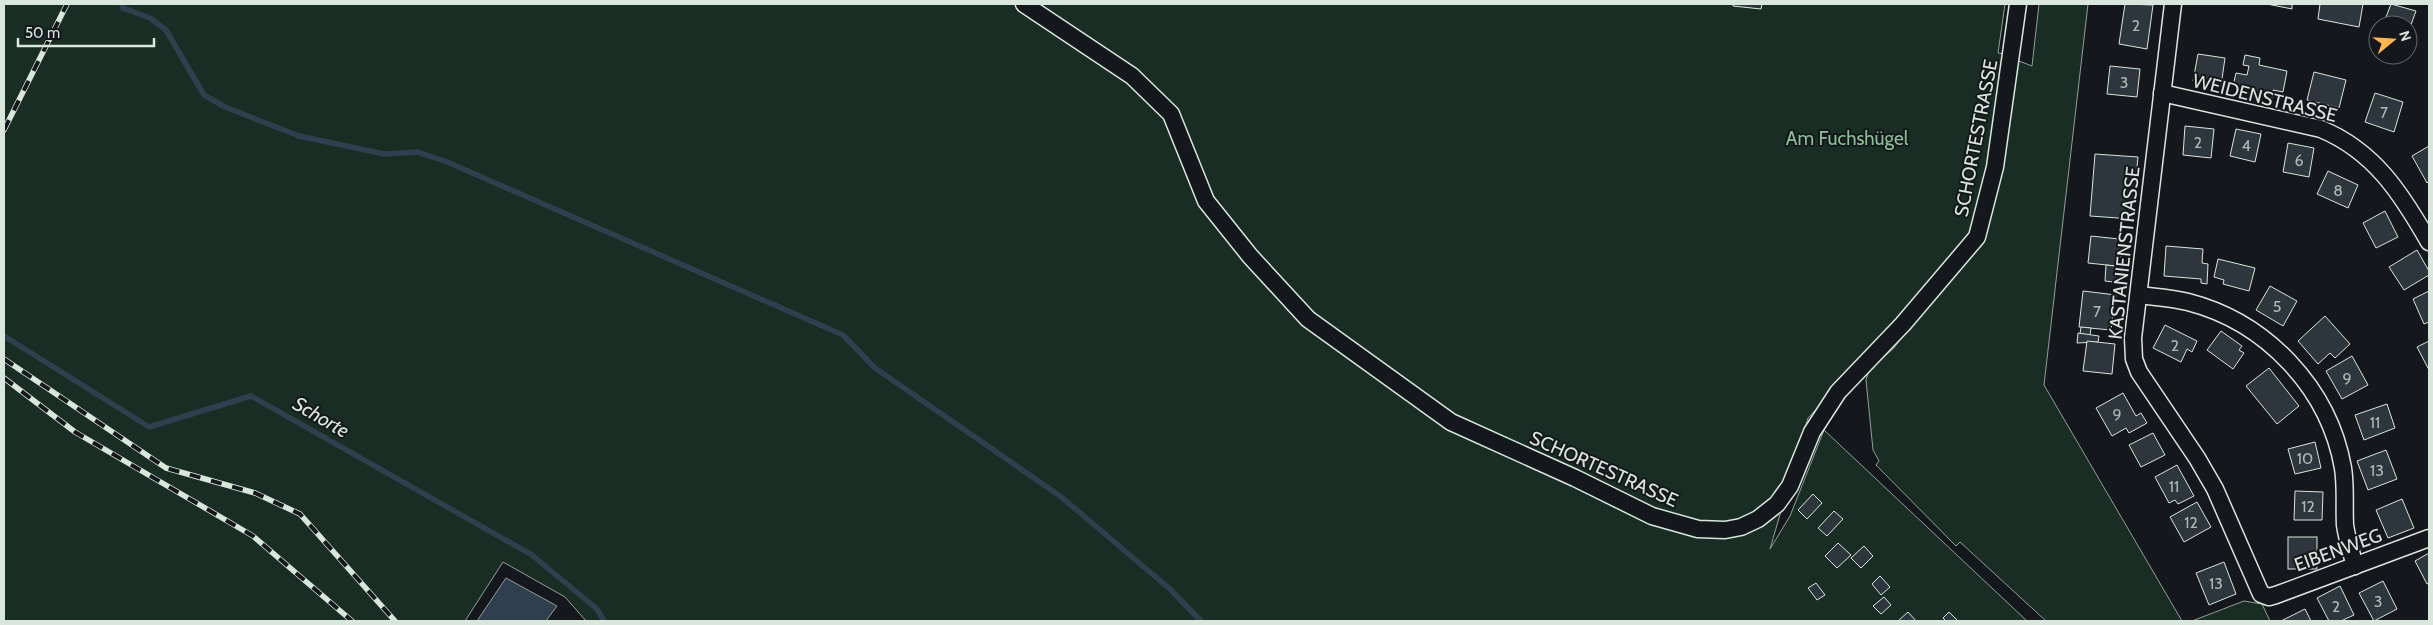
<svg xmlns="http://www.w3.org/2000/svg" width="2433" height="625" font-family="Cabin,sans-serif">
	<rect width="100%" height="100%" fill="#14181c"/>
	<g fill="#1a2d24" stroke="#939e99">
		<path d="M4,4H2005L1998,53L2005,54L2017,64L2019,61L2032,66L2039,4H2088L2044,385L2182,621H2046L1960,542L1956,546L1876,465L1879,461L1873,450L1866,380L1869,370L1894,348L1919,314L1915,304L1808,418L1770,549L1790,516L1824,430L2027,621H586L565,597L503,562L465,621H4Z"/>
		<path d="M2244,601L2262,604L2270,621H2192Z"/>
	</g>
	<path fill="#2f3f4d" stroke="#939e99" d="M506,578L557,606L546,621H477Z"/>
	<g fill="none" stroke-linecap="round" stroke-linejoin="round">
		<g stroke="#2f3f4d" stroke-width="5.5">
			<path d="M122,4L123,8L150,18L166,30L204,95L225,107L299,136L384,154L417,152L445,161L843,335L875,368L1060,496L1170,589L1201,621"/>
			<path d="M4,336L149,427L251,396L532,555L597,609L604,621"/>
		</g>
	</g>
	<g fill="#2c363c" stroke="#d8e6dc">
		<path d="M1733,4H1762L1761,9L1733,6Z"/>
		<path d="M2125,4L2153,5L2147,49L2119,44Z"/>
		<path d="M2267,4H2292V9Z"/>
		<path d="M2320,4H2363L2359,27L2318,19Z"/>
		<path d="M2391,4L2416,11L2408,33V25H2383Z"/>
		<path d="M2198,54L2225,58L2221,86L2193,81Z"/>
		<path d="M2245,55L2260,58L2259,65L2287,71L2283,92L2273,90L2272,98L2243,92L2244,88L2233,86L2236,73L2247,75L2249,66L2243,65Z"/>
		<path d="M2110,66L2140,69L2137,97L2107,94Z"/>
		<path d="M2314,72L2346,80L2339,108L2307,100Z"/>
		<path d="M2375,93L2403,102L2394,132L2365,122Z"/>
		<path d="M2185,126L2214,129L2211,158L2183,155Z"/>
		<path d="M2236,129L2261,134L2255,162L2230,156Z"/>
		<path d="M2288,143L2314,148L2309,177L2283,172Z"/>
		<path d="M2429,146V181L2427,183L2412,156Z"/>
		<path d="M2095,154L2138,157L2132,219L2090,216Z"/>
		<path d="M2328,171L2358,185L2348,208L2317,194Z"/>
		<path d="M2385,211L2398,237L2376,248L2363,223Z"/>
		<path d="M2091,236L2119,239L2118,246L2122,247L2121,257H2117L2116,266L2088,263Z"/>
		<path d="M2166,246L2203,249L2202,263L2208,264L2207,284L2201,283V279L2164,276Z"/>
		<path d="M2417,250L2429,271V275L2404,290L2389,267Z"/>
		<path d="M2218,259L2255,268L2249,291L2223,284L2224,280L2214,277Z"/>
		<path d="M2106,265L2124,267L2122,283L2105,281Z"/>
		<path d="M2270,286L2297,301L2283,326L2256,310Z"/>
		<path d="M2083,291L2116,295L2111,330L2079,327Z"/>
		<path d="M2429,291V322L2424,324L2413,299Z"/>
		<path d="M2325,316L2350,344L2335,358L2330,353L2318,364L2298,341Z"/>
		<path d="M2165,325L2197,341L2192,352L2187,349L2181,362L2153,348Z"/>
		<path d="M2081,327L2091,328L2090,335L2080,334Z"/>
		<path d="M2221,331L2242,346L2239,350L2244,353L2233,369L2207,350Z"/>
		<path d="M2078,333L2099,336L2098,342L2077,343Z"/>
		<path d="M2087,341L2115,344L2112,374L2083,371Z"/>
		<path d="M2429,341V370L2417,347Z"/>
		<path d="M2352,356L2368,385L2342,399L2326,371Z"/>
		<path d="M2269,368L2299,406L2277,424L2246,386Z"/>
		<path d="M2123,393L2136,416L2141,413L2147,423L2129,433L2126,428L2112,436L2096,408Z"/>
		<path d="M2387,404L2395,428L2364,440L2355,415Z"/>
		<path d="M2153,433L2165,455L2141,467L2129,445Z"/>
		<path d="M2315,442L2321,468L2295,474L2288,449Z"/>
		<path d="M2386,450L2397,479L2368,490L2357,461Z"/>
		<path d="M2177,465L2194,496L2178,504L2175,500L2169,503L2155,477Z"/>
		<path d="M2295,491L2323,492L2322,520H2294Z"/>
		<path d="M1813,494L1822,503L1807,519L1798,510Z"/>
		<path d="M2402,499L2414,528L2388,538L2376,510Z"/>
		<path d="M2197,502L2211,527L2184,542L2170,517Z"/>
		<path d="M1834,511L1843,519L1827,536L1818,528Z"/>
		<rect x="2288" y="537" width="29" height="32"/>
		<path d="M1838,543L1851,555L1837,568L1825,556Z"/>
		<path d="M1864,546L1873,556L1861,568L1851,558Z"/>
		<path d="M2429,553V583L2427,584L2415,561Z"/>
		<path d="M2224,562L2236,594L2209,605L2196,573Z"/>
		<path d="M1880,576L1890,587L1881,595L1872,584Z"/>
		<path d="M2383,581L2397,609L2374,621L2359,593Z"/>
		<path d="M1816,583L1825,595L1817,600L1808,588Z"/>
		<path d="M2340,586L2354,615L2341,621H2329L2317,598Z"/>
		<path d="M1884,597L1891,605L1881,614L1873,606Z"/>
		<path d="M2305,609L2311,621H2281Z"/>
		<path d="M1908,612L1916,621H1898Z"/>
		<path d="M1949,612L1958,621H1946L1943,618Z"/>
	</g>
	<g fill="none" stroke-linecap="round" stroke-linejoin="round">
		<defs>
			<g id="minor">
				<path d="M1024,4L1132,76L1171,114L1206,201L1250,256L1308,319L1451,422L1575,478L1652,516L1698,529L1725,530L1741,527L1758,519L1777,504L1790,486L1812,432L1838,392L1903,324L1977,237L1995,167L2018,4"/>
				<path d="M2173,4L2133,338L2134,359L2139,372L2197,458L2215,489L2261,594L2269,597L2276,595L2429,538"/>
				<path d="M2162,93L2321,129C2374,151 2401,193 2429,242"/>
				<path d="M2139,295C2155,297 2172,298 2188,302C2266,322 2329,388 2343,468C2346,487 2344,506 2345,525C2347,539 2351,552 2355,566"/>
			</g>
		</defs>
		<use href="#minor" stroke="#d8e6dc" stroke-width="19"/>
		<use href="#minor" stroke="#14181c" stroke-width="16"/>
		<defs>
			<g id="rail">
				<path d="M4,130L67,4"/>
				<path d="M4,359L166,468L255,493L300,514L395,621"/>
				<path d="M4,378L75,432L253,536L352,621"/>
			</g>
		</defs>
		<use href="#rail" stroke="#d8e6dc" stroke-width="5.5"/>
		<use href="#rail" stroke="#14181c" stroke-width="4" stroke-dasharray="11" stroke-linecap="butt"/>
	</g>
	<g text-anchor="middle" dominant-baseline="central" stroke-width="4" stroke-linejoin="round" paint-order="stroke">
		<g font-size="16" fill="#adbab4">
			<text x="2136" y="25">2</text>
			<text x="2124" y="82">3</text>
			<text x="2384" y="112">7</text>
			<text x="2198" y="142">2</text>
			<text x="2246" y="145">4</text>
			<text x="2299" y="160">6</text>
			<text x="2338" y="190">8</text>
			<text x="2277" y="306">5</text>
			<text x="2097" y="311">7</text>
			<text x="2175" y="345">2</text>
			<text x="2347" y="378">9</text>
			<text x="2117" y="414">9</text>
			<text x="2375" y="422">11</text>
			<text x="2305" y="458">10</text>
			<text x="2377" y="470">13</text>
			<text x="2174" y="486">11</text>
			<text x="2308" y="506">12</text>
			<text x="2191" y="522">12</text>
			<text x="2216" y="583">13</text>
			<text x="2378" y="601">3</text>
			<text x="2336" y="606">2</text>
		</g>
		<g font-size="19" fill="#d8e6dc" stroke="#14181c">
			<text transform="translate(2265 98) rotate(14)">WEIDENSTRASSE</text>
			<text transform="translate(1976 138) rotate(-79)">SCHORTESTRASSE</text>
			<text transform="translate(2124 253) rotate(-84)">KASTANIENSTRASSE</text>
			<text transform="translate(1604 469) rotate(24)">SCHORTESTRASSE</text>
			<text transform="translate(2338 550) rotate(-20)">EIBENWEG</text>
		</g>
		<g font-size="19" fill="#8ac095" stroke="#14181c">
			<text x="1847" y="138">Am Fuchshügel</text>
		</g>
		<g font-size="20" font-style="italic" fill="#d8e6dc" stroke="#14181c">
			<text transform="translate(321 417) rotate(30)">Schorte</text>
		</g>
	</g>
	<rect width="2433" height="625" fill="none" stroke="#d8e6dc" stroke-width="10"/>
	<g transform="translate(2393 40) rotate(72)"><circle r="24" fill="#14181c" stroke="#626a69"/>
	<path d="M0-4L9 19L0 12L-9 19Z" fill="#ffb74d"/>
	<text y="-8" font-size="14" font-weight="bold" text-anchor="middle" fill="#d8e6dc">N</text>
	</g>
	<path d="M18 38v8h136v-8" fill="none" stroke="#d8e6dc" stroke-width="2.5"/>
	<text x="25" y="38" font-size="15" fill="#d8e6dc" stroke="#14181c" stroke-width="4" paint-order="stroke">50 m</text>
</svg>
